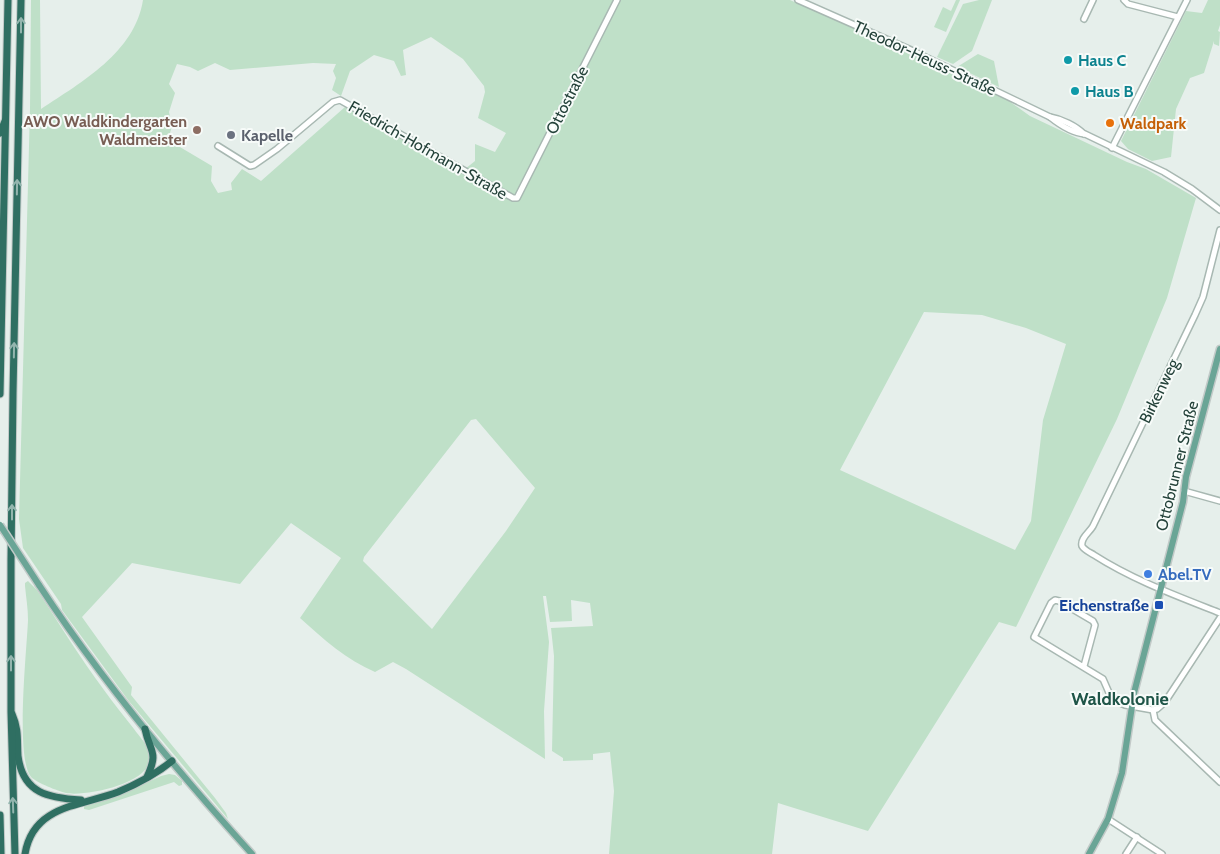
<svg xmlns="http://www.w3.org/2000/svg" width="1220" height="854" font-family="Cabin,sans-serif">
	<rect width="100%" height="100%" fill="#e6efeb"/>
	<g fill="#bfe0c8" fill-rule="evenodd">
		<path d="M31,0H40L41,109C82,82 135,52 143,0H790L934,64L1006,99L1030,116L1127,162L1146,169L1196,198L1167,298L1117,419L1025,609L1016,627L999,622L868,831L778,803L772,854H609L614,791L610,752L593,754V760L563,761V758L552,751L554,656L551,628L593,626L590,603L571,600L572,621L550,622L546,596H543L549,642L544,711L545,759L406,669L393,662L375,672C347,660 323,639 300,618L341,558L291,523L240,584L132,563L82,617L132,687L131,695L215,798L226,813L228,819L128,700L62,610L61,604L23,548L19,519L30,109ZM431,37L463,59L484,86L485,92L478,118L506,133L495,152L475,144V161L460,173L345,107L261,181L242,169L231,183L232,190L218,193L211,181L212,166L163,137L170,133L172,126L169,112L175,93L169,84L177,64L190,67L198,71L215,63L230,70L313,63L336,64L333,71L336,78L332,90L341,96L350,71L374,55L394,61L401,76L406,75L403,50ZM924,312L982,315L1026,328L1066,344L1043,420L1031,521L1015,550L840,470ZM476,419L535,488L506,531L432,629L363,561L364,557L471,420Z"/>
		<path d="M956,0H960L946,32L934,27L943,7L951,11Z"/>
		<path d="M979,0H992L972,51L953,64L937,57L963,4Z"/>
		<path d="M1208,0H1220V25L1218,31L1220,32L1219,46L1214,44V41L1204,73L1190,78L1176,109L1171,157L1152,161L1128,149L1121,141L1186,11L1202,13Z"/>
		<path d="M978,54L994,61L999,87L957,67Z"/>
		<path d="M28,581L37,590C59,623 80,658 104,690C114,704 124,716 134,729C139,736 146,743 149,751C161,782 86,797 66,793C58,791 37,783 31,777C15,758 27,648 28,620C28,608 26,597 25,586V583Z"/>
		<path d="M169,774L175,775L182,781V785L179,786L174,782L89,810L84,809V806L116,797L161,776Z"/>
	</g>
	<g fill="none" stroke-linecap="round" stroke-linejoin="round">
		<defs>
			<g id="minor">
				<path d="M798,0L911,50L1050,117C1060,125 1072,133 1085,134L1164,172L1192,189L1220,210"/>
				<path d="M1124,0L1128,4L1178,17"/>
				<path d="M1084,19L1093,0"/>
				<path d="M1050,117C1062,119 1076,126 1084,134"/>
				<path d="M218,146L250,166L254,165L277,149L333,102L340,100L513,198H517L617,0"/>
				<path d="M1112,148L1187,0"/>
				<path d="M1220,230L1203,297L1195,315L1093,526C1090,532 1080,538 1082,546C1084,550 1091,553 1094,555C1133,580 1177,596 1220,613"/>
				<path d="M1184,491L1220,501"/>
				<path d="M1084,666L1095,625L1093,621L1059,601L1055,600L1051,603L1034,637L1103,679L1110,695L1116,701L1125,705L1153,710"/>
				<path d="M1153,710L1157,709L1165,702L1220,618"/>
				<path d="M1153,710L1155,720L1220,782"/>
				<path d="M1108,819L1162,854"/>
				<path d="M1126,854L1137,837"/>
			</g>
			<g id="major">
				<path d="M39,585C102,681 175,769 252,854"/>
				<path d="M1089,854L1108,819L1122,773L1134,693L1183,502L1186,477L1220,349"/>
			</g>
			<g id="highway">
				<path d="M0,133L5,121"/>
				<path d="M0,394L8,0"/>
				<path d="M12,714C19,730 17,740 18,756C23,794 49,798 81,800"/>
				<path d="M145,729C150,753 159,751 147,777"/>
				<path d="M0,815L1,854"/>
				<path d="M15,854L11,712V561L13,393L21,0"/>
				<path d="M25,854C33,805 81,806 118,792C137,784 156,774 172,761"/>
			</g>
		</defs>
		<use href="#minor" stroke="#a8b8b2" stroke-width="8"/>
		<use href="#major" stroke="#c2cac8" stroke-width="9"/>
		<use href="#highway" stroke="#c2cac8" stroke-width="9"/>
		<use href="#minor" stroke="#fff" stroke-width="5"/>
		<use href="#major" stroke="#6aa596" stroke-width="6"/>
		<use href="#highway" stroke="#2f6f62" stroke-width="7"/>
		<defs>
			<path id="major-bridge" d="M0,525L39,585"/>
		</defs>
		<use href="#major-bridge" stroke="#c2cac8" stroke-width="9" stroke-linecap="butt"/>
		<use href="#major-bridge" stroke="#6aa596" stroke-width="6"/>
	</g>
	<defs><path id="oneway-shaft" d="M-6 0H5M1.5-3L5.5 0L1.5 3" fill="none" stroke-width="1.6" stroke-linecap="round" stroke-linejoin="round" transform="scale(1.25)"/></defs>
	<g stroke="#93b5ae">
		<use href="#oneway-shaft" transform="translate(21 25) rotate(-90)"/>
		<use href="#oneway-shaft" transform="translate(17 187) rotate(-89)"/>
		<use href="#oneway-shaft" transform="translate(14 350) rotate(-89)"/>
		<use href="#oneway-shaft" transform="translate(12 512) rotate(-90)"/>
		<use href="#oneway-shaft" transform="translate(11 663) rotate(-90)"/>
		<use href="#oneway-shaft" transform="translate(13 805) rotate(-92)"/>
	</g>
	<g fill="#0f9aa8" stroke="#f7fbf9" stroke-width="2">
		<circle cx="1068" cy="60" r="5"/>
		<circle cx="1075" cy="91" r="5"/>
	</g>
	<circle fill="#e8710a" stroke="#f7fbf9" stroke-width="2" cx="1110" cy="123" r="5"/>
	<circle fill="#8d6e63" stroke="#f7fbf9" stroke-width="2" cx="197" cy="130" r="5"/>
	<circle fill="#6b7280" stroke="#f7fbf9" stroke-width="2" cx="231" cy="135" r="5"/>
	<circle fill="#3f7fe0" stroke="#f7fbf9" stroke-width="2" cx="1148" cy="574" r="5"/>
	<rect fill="#1a4fb4" stroke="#f7fbf9" stroke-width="2" x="1154" y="600" width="10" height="10" rx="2.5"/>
	<g text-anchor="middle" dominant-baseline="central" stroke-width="4" stroke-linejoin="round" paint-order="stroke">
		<g font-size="16" fill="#24423a" stroke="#f7fbf9">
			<text transform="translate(925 58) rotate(25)">Theodor-Heuss-Straße</text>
			<text transform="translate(567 100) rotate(-63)">Ottostraße</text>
			<text transform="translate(428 150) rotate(30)">Friedrich-Hofmann-Straße</text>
			<text transform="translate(1159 391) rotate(-64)">Birkenweg</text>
			<text transform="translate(1177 466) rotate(-76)">Ottobrunner Straße</text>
		</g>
		<g font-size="16" font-weight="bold" fill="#0d838f" stroke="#f7fbf9" text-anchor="start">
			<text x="1078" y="60">Haus C</text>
			<text x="1085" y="91">Haus B</text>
		</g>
		<g font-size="16" font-weight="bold" fill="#785e54" stroke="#f7fbf9" text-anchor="end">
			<text x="187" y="121">AWO Waldkindergarten<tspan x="187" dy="18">Waldmeister</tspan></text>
		</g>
		<g font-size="16" font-weight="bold" fill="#c56008" stroke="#f7fbf9" text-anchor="start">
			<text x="1120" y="123">Waldpark</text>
		</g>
		<g font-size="16" font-weight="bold" fill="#5b616d" stroke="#f7fbf9" text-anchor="start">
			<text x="241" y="135">Kapelle</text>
		</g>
		<g font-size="16" font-weight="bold" fill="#366cbe" stroke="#f7fbf9" text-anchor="start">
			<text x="1158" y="574">Abel.TV</text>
		</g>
		<g font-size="16" font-weight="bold" fill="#164399" stroke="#f7fbf9" text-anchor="end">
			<text x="1149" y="605">Eichenstraße</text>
		</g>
		<g font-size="18" font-weight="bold" fill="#1f5548" stroke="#f7fbf9">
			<text x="1120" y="699">Waldkolonie</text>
		</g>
	</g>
</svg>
